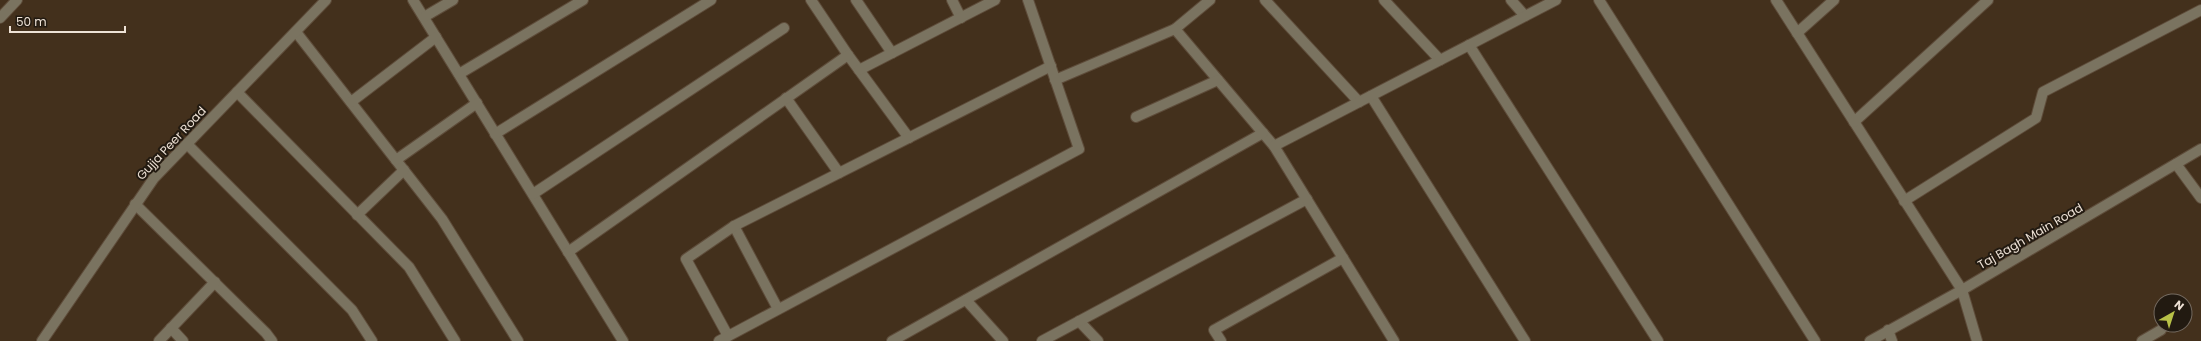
<svg xmlns="http://www.w3.org/2000/svg" width="2201" height="341" font-family="Poppins,sans-serif">
	<rect width="100%" height="100%" fill="#43301c"/>
	<g fill="none" stroke-linecap="round" stroke-linejoin="round">
		<defs>
			<g id="minor">
				<path d="M413,0L623,341"/>
				<path d="M811,0L848,55L909,138"/>
				<path d="M856,0L892,53"/>
				<path d="M952,0L961,18"/>
				<path d="M1265,0L1359,102"/>
				<path d="M1384,0L1440,60"/>
				<path d="M1511,0L1525,16"/>
				<path d="M1599,0L1815,341"/>
				<path d="M1776,0L1962,290L1977,341"/>
				<path d="M424,17L453,0"/>
				<path d="M0,18L17,0"/>
				<path d="M1175,29L1210,0"/>
				<path d="M296,32L442,219L518,341"/>
				<path d="M1797,33L1834,0"/>
				<path d="M1469,45L1658,341"/>
				<path d="M859,70L995,0"/>
				<path d="M459,74L583,0"/>
				<path d="M1055,80L1175,29L1274,146"/>
				<path d="M237,92L409,267L455,341"/>
				<path d="M1371,96L1525,341"/>
				<path d="M786,98L839,173"/>
				<path d="M351,102L436,37"/>
				<path d="M1136,117L1218,80"/>
				<path d="M1854,122L1988,0"/>
				<path d="M495,134L711,0"/>
				<path d="M187,144L352,310L372,341"/>
				<path d="M396,160L477,103"/>
				<path d="M2176,164L2201,198"/>
				<path d="M533,194L784,28"/>
				<path d="M1904,201L2036,118L2043,92L2201,10"/>
				<path d="M135,204L266,333L272,341"/>
				<path d="M357,215L404,170"/>
				<path d="M734,226L778,309"/>
				<path d="M568,252L848,55"/>
				<path d="M966,300L1003,341"/>
				<path d="M1079,321L1098,341"/>
				<path d="M171,328L183,341"/>
				<path d="M1888,330L1892,341"/>
				<path d="M728,336L686,259L734,226L1051,66"/>
				<path d="M42,341L154,178L326,0"/>
				<path d="M159,341L215,282"/>
				<path d="M719,341L1079,149L1028,0"/>
				<path d="M892,341L1263,133"/>
				<path d="M1042,341L1307,199"/>
				<path d="M1221,341L1214,330L1343,258"/>
				<path d="M1394,341L1274,146L1556,0"/>
				<path d="M1870,341L1962,290L2201,149"/>
				<path d="M2142,341L2161,330"/>
			</g>
		</defs>
		<use href="#minor" stroke="#5e4c3a" stroke-width="12"/>
		<use href="#minor" stroke="#7a7360" stroke-width="10"/>
	</g>
	<g text-anchor="middle" dominant-baseline="central" stroke-width="4" stroke-linejoin="round" paint-order="stroke">
		<g font-size="12" fill="#eee2d6" stroke="#221a11">
			<text transform="translate(171 143) rotate(-47)">Gujja Peer Road</text>
			<text transform="translate(2030 236) rotate(-30)">Taj Bagh Main Road</text>
		</g>
	</g>
	<g transform="translate(2173 313) rotate(39)"><circle r="19" fill="#221a11" stroke="#746a60"/>
	<path d="M0-3L7 15L0 10L-7 15Z" fill="#b8c147"/>
	<text y="-6" font-size="11" font-weight="bold" text-anchor="middle" fill="#eee2d6">N</text>
	</g>
	<path d="M10 26v6h115v-6" fill="none" stroke="#eee2d6" stroke-width="2"/>
	<text x="16" y="26" font-size="12" fill="#eee2d6" stroke="#221a11" stroke-width="3" paint-order="stroke">50 m</text>
</svg>
